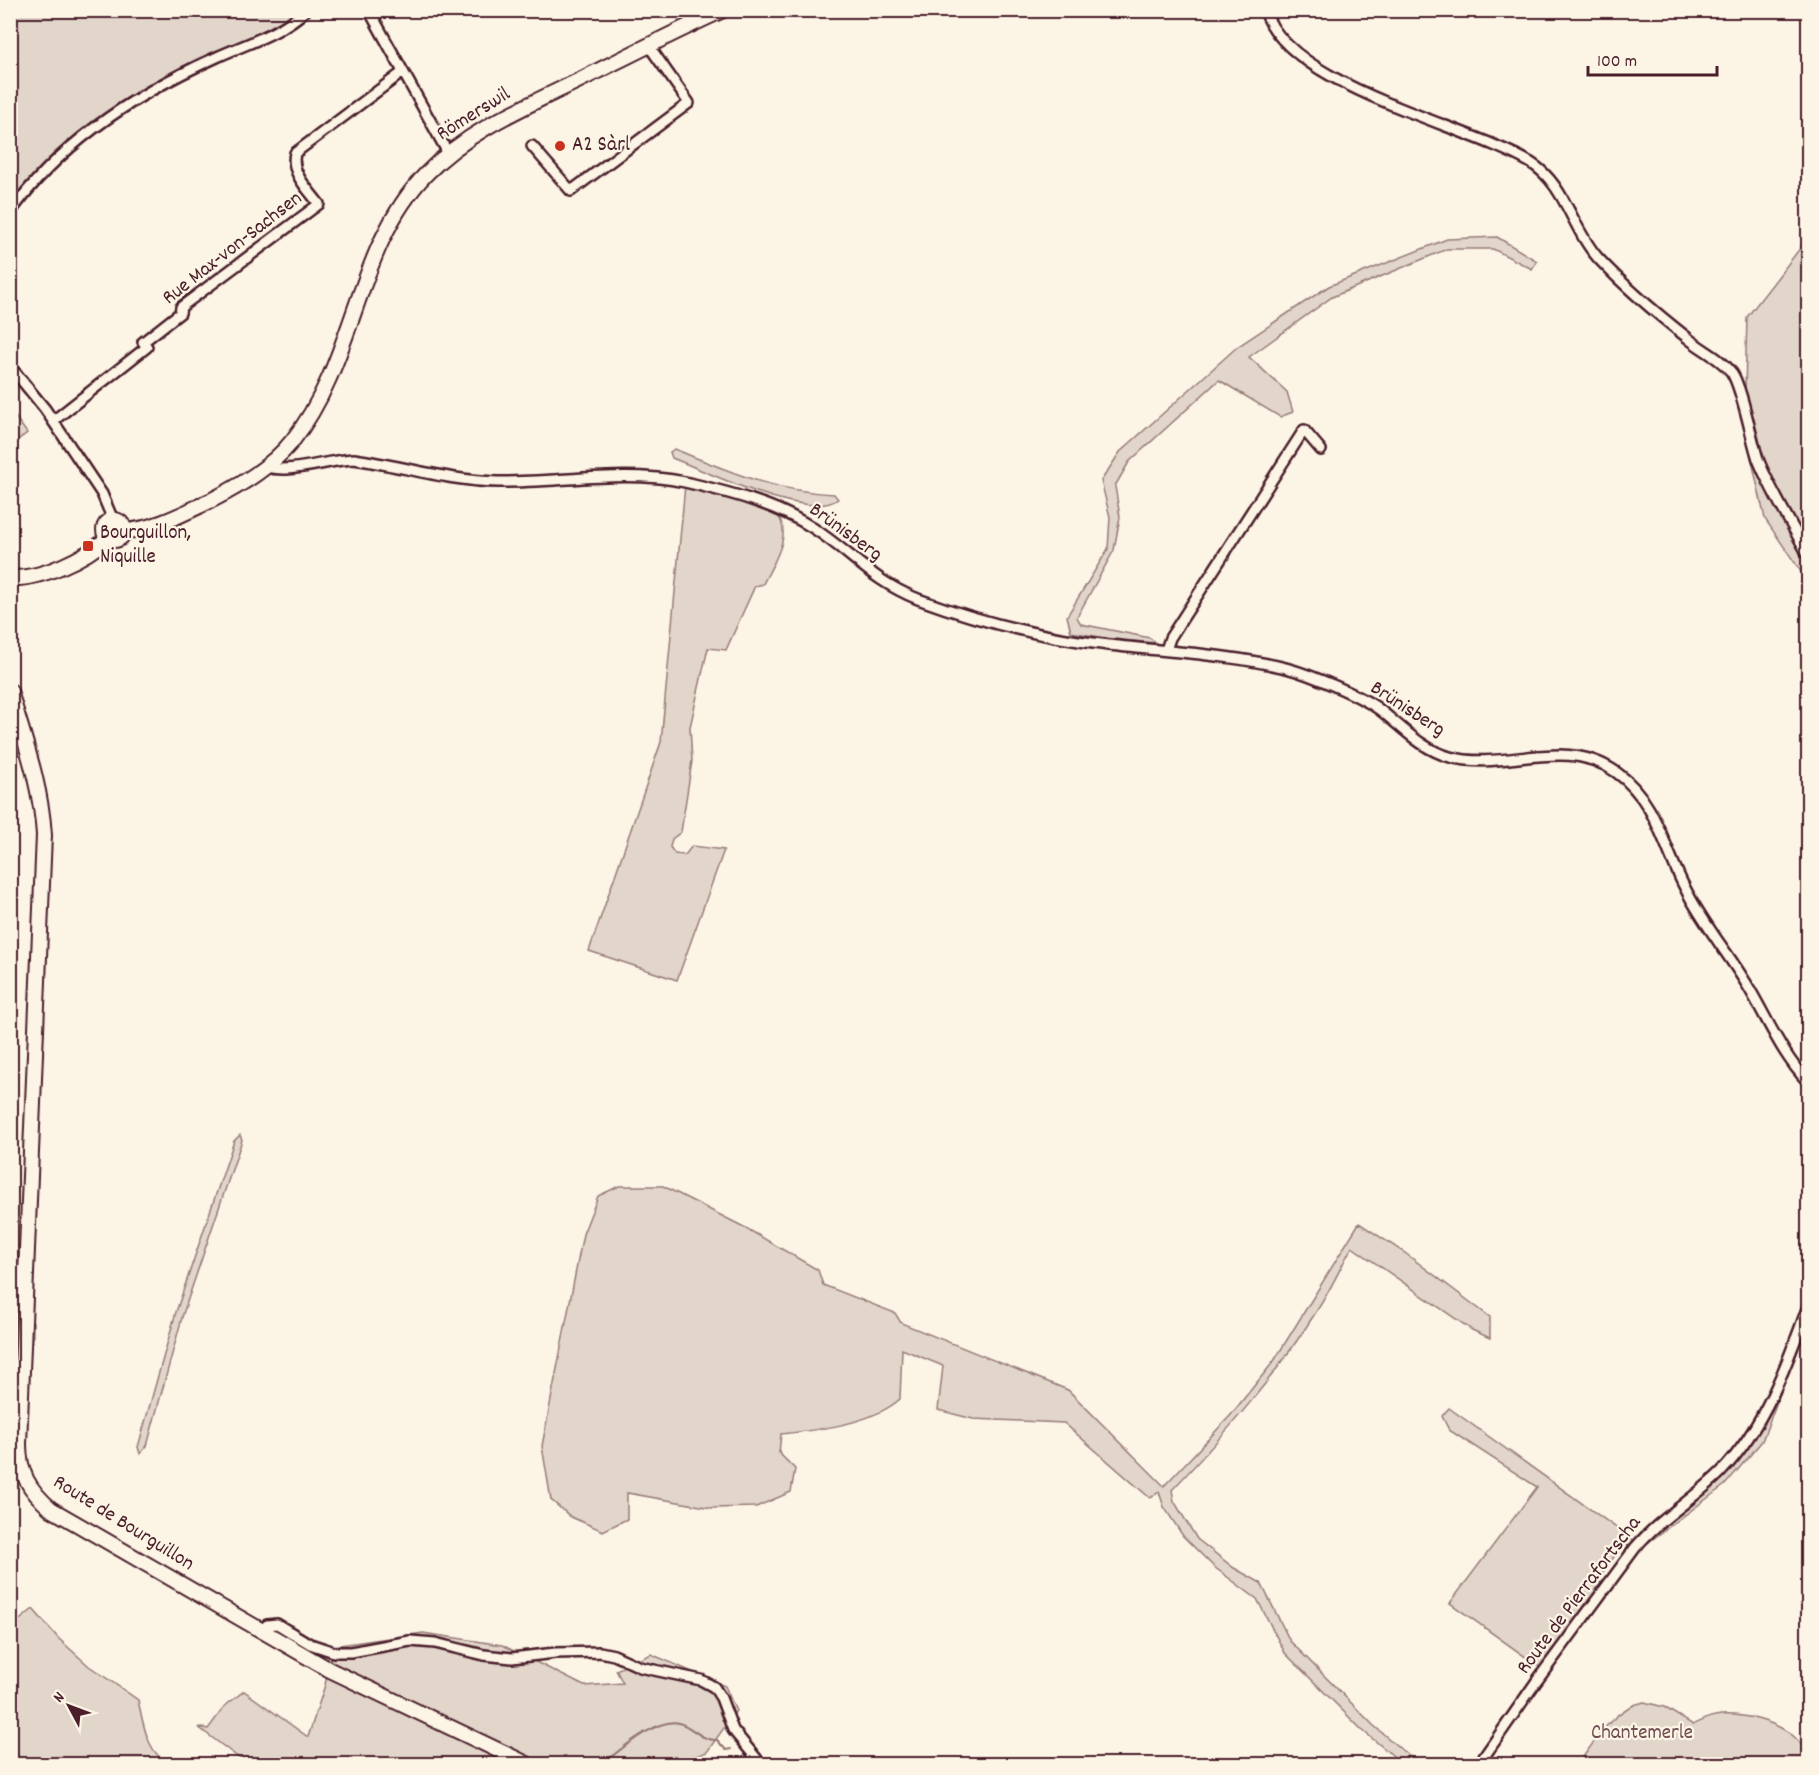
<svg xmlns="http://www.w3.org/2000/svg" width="1819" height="1775" font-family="Dekko,sans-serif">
	<rect width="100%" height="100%" fill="#fcf5e5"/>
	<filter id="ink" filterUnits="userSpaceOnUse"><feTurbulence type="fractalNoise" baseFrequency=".0167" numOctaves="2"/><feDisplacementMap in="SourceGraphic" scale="12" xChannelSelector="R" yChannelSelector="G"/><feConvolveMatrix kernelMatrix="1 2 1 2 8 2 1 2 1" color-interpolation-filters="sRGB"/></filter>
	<g filter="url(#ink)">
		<g fill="#e2d5ca" stroke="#967a7a" stroke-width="1.5">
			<path d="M11,11H302L270,31L215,54L79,137L11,210Z"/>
			<path d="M1497,237L1537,261L1532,269L1493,249H1447L1332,297L1249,357L1287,392L1293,412L1280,417L1219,380L1129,462L1115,486L1120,517L1114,550L1077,617L1081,624L1150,638L1156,643L1112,639L1071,632L1067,616L1108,549L1110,517L1101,481L1120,452L1237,347L1329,286L1447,239Z"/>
			<path d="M1808,238V582L1765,519L1744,426L1747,317Z"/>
			<path d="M11,411L27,433L11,445Z"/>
			<path d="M674,449C732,472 771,491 834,494L838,499C808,522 706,471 672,458L670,452Z"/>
			<path d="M685,485L775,512C795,533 773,563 763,584L755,586L726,650L708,648L690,727L692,761L681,832L672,839L670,847L675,854L685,855L692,846L724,850L677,980L589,951L661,742Z"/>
			<path d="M240,1135L242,1140L183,1314L147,1446L140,1454L138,1447L176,1312L234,1141Z"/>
			<path d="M619,1186H663L744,1227L818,1270L823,1285L895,1313L901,1323L1068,1390L1164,1486L1230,1416L1274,1361L1359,1223L1405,1253L1490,1317V1338L1472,1330L1352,1247C1340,1268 1330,1291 1316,1312C1275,1377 1225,1434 1172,1490L1174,1501L1197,1539L1234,1568L1261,1583L1290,1641L1373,1725L1418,1764H1403L1362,1730L1285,1653L1257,1599L1214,1567L1183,1536L1164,1507L1159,1492L1150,1498L1064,1423L973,1419L938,1410L943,1366L902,1349L900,1399C872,1424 818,1430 781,1434L779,1453L795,1469L791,1492L756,1507L712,1508L627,1493V1519L603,1531L571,1517L551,1500L542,1446L583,1234L598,1196Z"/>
			<path d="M11,1306L33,1322V1342L16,1333L13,1364L11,1365Z"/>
			<path d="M1808,1313V1321L1762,1441L1725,1485L1637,1551L1652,1532L1742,1452Z"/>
			<path d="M1449,1408L1636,1542L1632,1548L1624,1543L1597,1580L1604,1585L1541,1668L1450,1603L1537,1487L1449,1430L1442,1416Z"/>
			<path d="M33,1609L59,1639L89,1666L138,1700C143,1722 147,1757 172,1764H11V1627Z"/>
			<path d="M423,1633L502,1645L584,1686L623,1683L616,1670L651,1654L725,1686L736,1711L707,1752L683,1761V1764H247L198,1727L208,1729L225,1706L244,1691L308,1737L325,1685L333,1646Z"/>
			<path d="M1644,1702L1664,1707L1693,1725C1700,1722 1708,1717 1715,1716C1745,1710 1809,1728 1808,1764H1578C1596,1740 1613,1708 1644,1702Z"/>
		</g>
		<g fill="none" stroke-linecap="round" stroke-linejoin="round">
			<path stroke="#917474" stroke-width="2" d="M603,1764C618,1751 658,1717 679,1723C693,1727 702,1741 717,1740L726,1750L731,1749"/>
			<defs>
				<g id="minor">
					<path d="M369,10L448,153"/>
					<path d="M1265,10C1286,86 1468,125 1531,163C1565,184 1572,229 1598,258C1626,288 1657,314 1689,339C1702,350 1722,359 1732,373C1742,388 1751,438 1758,459C1771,492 1792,524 1808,555"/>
					<path d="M532,146L571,191L689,103L649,46"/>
					<path d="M10,213C60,143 139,92 217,57C248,43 280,34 306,10"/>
					<path d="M10,366L45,409L102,494L113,520"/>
					<path d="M53,421L147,347L143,342L180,313L181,307L319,204C308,189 290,173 295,153L403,72"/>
					<path d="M266,467C291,474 327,460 354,459C402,466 449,481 498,482C559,483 624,469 685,482C728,492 776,504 813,528C852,553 872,581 918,599C978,621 1045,638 1109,645C1168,652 1228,654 1286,668C1309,674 1362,696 1380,710C1402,727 1421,749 1450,757C1506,772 1564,735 1616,772C1656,800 1664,848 1685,888C1703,924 1729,954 1749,988C1768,1020 1782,1055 1808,1082"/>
					<path d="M1166,650L1170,638L1304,430L1321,450"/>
					<path d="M10,1475L20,1468"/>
					<path d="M261,1632L267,1625L277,1624L310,1644L334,1652H351L410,1641L435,1643L484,1655L512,1658L555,1653L600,1652L614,1655L640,1667L701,1680L714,1687L721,1698L733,1730L761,1764"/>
					<path d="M1479,1764L1536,1682L1635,1548C1660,1518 1693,1500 1721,1472C1765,1426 1787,1364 1808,1306"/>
				</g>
				<g id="secondary">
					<circle cx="114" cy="530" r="10"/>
					<path d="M125,531C155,529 182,514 210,501C240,486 272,467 293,440C356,360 355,248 426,174C469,129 529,105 584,78C630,55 676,31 723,10"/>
					<path d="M10,578C40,580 86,558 108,538"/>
					<path d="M10,691C24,739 41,785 44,835L19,1444C19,1473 29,1490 51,1509L330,1670L527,1764"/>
				</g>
			</defs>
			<use href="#minor" stroke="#4a1f2b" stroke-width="14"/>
			<use href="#secondary" stroke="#4a1f2b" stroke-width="18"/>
			<use href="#minor" stroke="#fcf5e5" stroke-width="9"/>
			<use href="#secondary" stroke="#fcf5e5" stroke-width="14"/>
		</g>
	</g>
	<g fill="#c8321e" stroke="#fcf5e5" stroke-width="2">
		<circle cx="560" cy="146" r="6"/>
		<rect x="82" y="540" width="12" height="12" rx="3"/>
	</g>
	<g text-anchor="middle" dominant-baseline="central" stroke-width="4.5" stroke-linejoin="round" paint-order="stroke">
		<g font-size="21" fill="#4a1f2b" stroke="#fcf5e5">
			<text transform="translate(474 115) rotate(-32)">Römerswil</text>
			<text transform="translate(233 249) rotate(-38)">Rue Max-von-Sachsen</text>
			<text transform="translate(845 533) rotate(36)">Brünisberg</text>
			<text transform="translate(1407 710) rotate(33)">Brünisberg</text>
			<text transform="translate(123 1524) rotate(32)">Route de Bourguillon</text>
			<text transform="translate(1580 1596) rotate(-53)">Route de Pierrafortscha</text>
		</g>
		<g font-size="21" fill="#4a1f2b" stroke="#fcf5e5" text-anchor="start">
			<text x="572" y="146">A2 Sàrl</text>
			<text x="100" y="534">Bourguillon,<tspan x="100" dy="24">Niquille</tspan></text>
		</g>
		<g font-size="21" fill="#704c53" stroke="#fcf5e5">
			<text x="1642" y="1734">Chantemerle</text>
		</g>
	</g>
	<rect width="1819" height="1775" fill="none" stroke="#fcf5e5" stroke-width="36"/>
	<rect x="18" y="18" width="1783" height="1739" fill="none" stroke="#4a1f2b" stroke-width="2" filter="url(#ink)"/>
	<g transform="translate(69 1706) rotate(311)" stroke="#fcf5e5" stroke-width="4.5" paint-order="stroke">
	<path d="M0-4.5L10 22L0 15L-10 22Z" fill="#4a1f2b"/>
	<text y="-9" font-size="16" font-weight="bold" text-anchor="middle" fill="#4a1f2b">N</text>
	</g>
	<path d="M1588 66v9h129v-9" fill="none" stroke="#4a1f2b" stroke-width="3"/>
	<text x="1597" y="66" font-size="18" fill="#4a1f2b" stroke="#fcf5e5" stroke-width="4.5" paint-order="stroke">100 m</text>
</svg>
